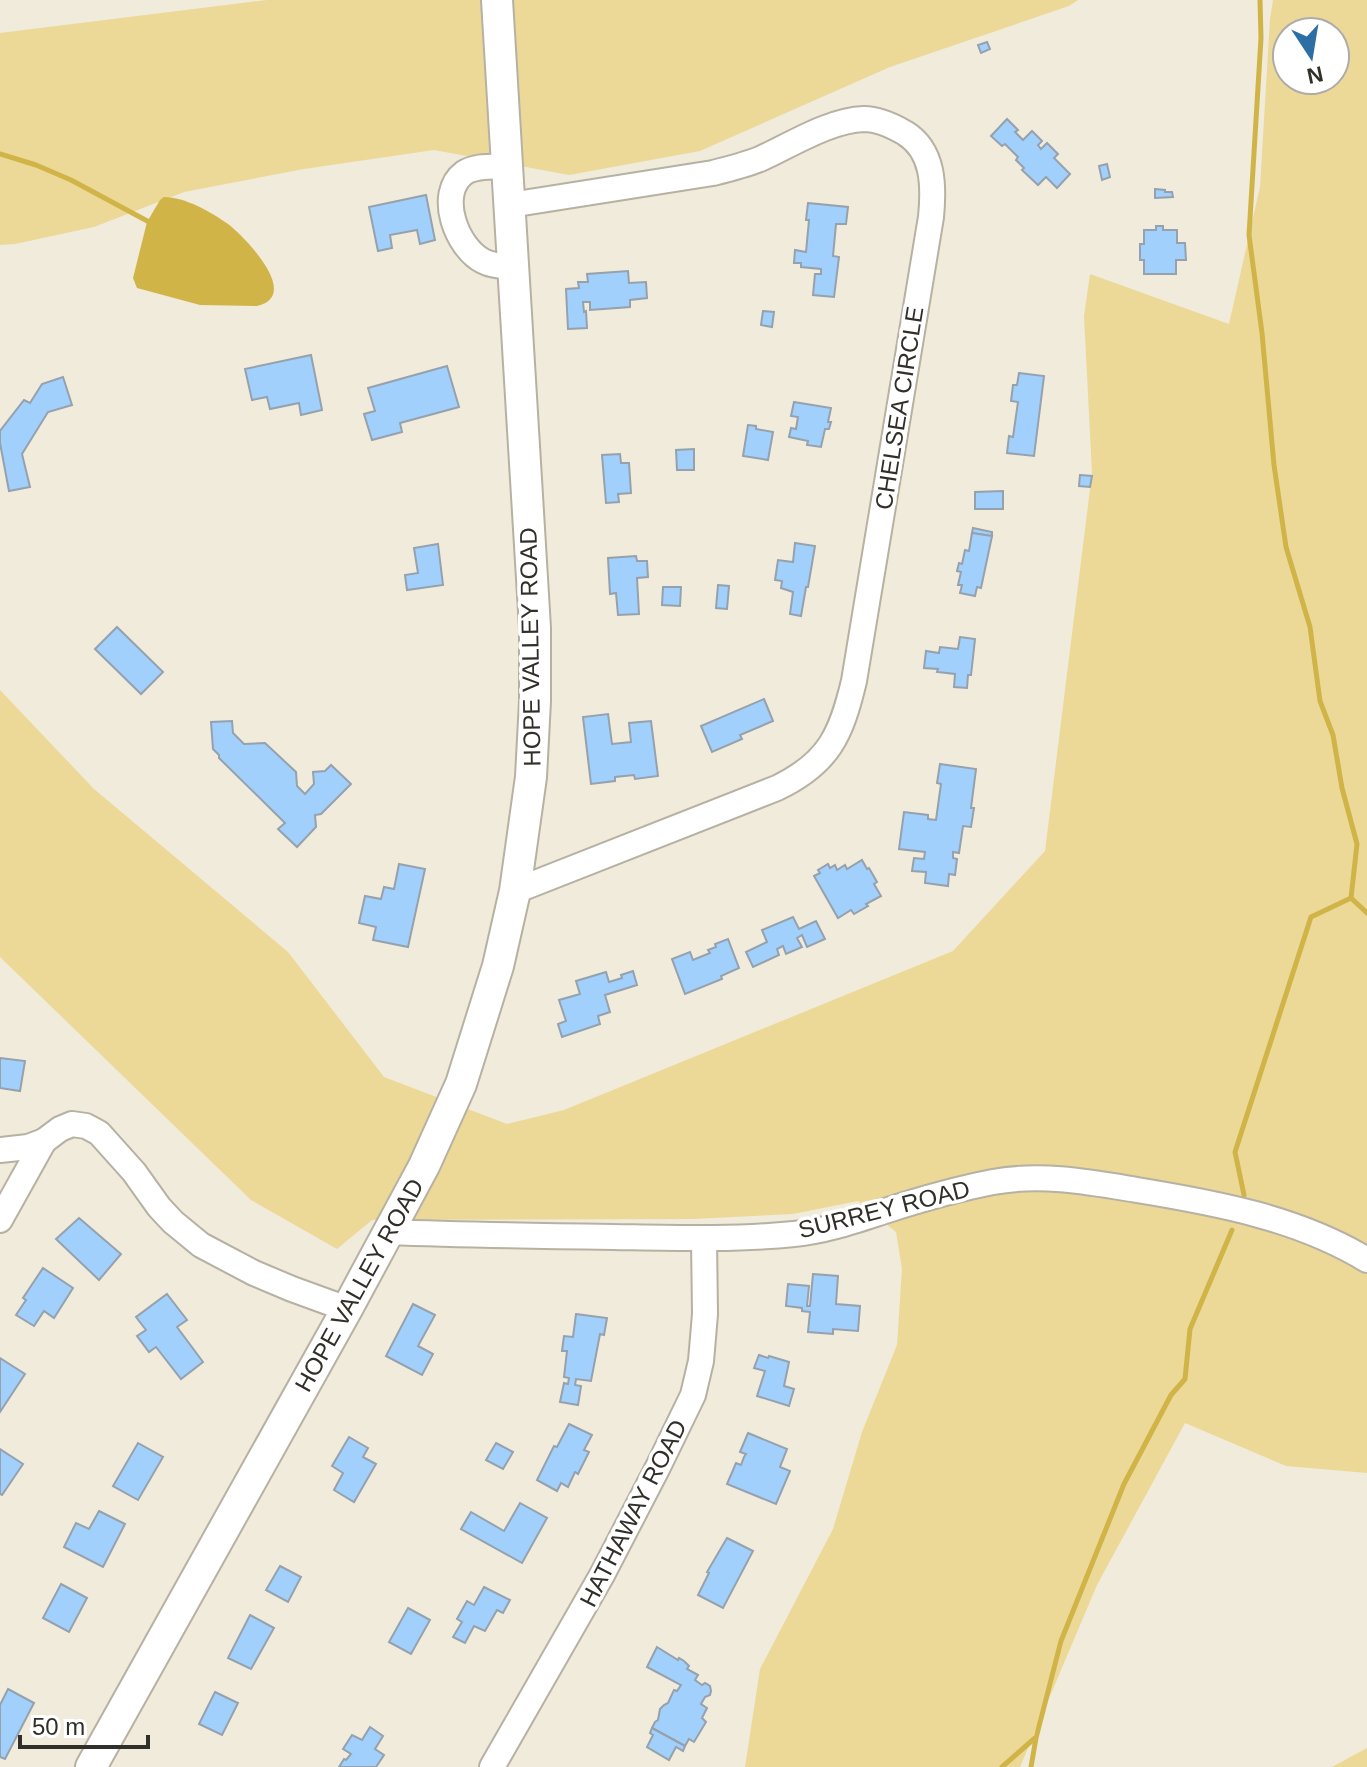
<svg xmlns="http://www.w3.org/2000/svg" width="1367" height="1767" font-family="Arial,sans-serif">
	<rect width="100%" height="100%" fill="#f0ebdb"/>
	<g fill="#ecd998" fill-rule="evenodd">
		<path d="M267,0H1078L1069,6L890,67L700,151L569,175L434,150L304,169L184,192L94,227L15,244L0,245V33Z"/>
		<path d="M1273,0H1367V1473L1286,1466L1185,1423L1097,1585L1020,1767H745L760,1669L833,1529L862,1432L897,1345L902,1269L896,1232L858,1201L793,1214L693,1219L372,1220L337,1249L251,1200L0,957V690L94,789L288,952L384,1077L507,1124L564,1110L953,951L1045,851L1092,473L1084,316L1090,274L1229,324L1260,187L1270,19ZM1287,32H1335V80H1287Z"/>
		<path d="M1367,1748V1767H1332Z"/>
	</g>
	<path fill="#d1b448" d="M164,197C185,197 211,212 228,224C245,237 302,296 257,306L200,305L137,288L133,278L147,222L160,200Z"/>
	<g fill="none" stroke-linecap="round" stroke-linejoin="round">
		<g stroke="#d1b448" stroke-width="5">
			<path d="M1260,0L1261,38L1249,235L1262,333L1274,465L1286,547L1310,627L1320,701L1333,735L1342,788L1357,844L1351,898"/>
			<path d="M0,154L36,165L71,180L151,223"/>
			<path d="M1351,898L1367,913"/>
			<path d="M1244,1195L1235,1152L1311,917L1351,898"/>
			<path d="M1002,1767L1035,1738"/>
			<path d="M1031,1767L1036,1738L1061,1641L1124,1484L1171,1395L1185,1379L1190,1329L1232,1230"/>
		</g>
	</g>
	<g fill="#a2d0fc" stroke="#95a1ad" stroke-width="2">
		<path d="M987,42L990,49L981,53L978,45Z"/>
		<path d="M1007,119L1018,130L1015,132L1023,140L1032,131L1042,141L1038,145L1041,149L1047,143L1058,154L1054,158L1070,174L1057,188L1046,177L1038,185L1022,170L1024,168L1016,160L1018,157L1005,144L1002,146L991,136Z"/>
		<path d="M1107,164L1110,177L1102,180L1099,166Z"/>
		<path d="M1155,189L1165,190V192H1172L1173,197L1155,198Z"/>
		<path d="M426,195L435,240L420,244L417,230L390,235L392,248L378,251L369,207Z"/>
		<path d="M808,203L848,207L846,224H836L833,256L839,257L834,297L813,295L815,274H821V269L801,267V263H794L795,250L806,252L809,220H806Z"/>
		<path d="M1156,226H1163V230H1177V243H1185L1186,260H1176V274H1144V260H1140V244H1144V230H1156Z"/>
		<path d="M628,271L629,283L646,282L647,298L630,300V307L590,310V302H583L584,312L586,311L587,328L568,329L566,289L579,288L578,282H588L587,274Z"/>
		<path d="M763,311L774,312L772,327L761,325Z"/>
		<path d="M311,355L322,410L301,415L299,403L270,409L267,397L252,400L245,369Z"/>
		<path d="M447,366L459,407L400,423L402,432L372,440L364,414L375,411L368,388Z"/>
		<path d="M1019,373L1044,376L1034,456L1007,453L1009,436L1013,437L1018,402L1011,401L1013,385H1017Z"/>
		<path d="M63,377L72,405L48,412L22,454L30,487L9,491L0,443V431L24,400L30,403L42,384Z"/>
		<path d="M794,402L831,408L828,422H831L829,429H825L821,447L807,445L808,441L789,437L791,428L796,429L798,417L791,416Z"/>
		<path d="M748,425L756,426V429L773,432L768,460L743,456Z"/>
		<path d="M694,449V470H677L676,450Z"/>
		<path d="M620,454L621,463H629L631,493L618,494L619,502L606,503L602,455Z"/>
		<path d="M1080,475L1092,476L1090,487L1079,486Z"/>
		<path d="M1003,491V509H975V492Z"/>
		<path d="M973,528L992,532V536L972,533Z"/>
		<path d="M972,533L992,536L981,588L977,587L975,596L960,593L962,585H958L961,572L957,571L959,563L962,564L965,550L969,551Z"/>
		<path d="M795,543L815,546L808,587H806L801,616L790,614L793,592L781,588L782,581L775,580L778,560L793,562Z"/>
		<path d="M438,544L443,585L407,590L405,575L418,573L414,548Z"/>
		<path d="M636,556L637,561H647L648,577L637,578L639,614L618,615L616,593L610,594L608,558Z"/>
		<path d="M718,585L729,586L727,609L716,608Z"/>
		<path d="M663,587H681L680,606L662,605Z"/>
		<path d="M117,627L163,672L141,694L95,649Z"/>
		<path d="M960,637L975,639L971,675H968L967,688L954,687L955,674L937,672L938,669L924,668L926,651L939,653L940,647L958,649Z"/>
		<path d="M764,699L773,721L740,735L742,739L712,752L701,726Z"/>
		<path d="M608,714L612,744L631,742L629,723L651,721L658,776L635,779L634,775L615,777V781L591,784L583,717Z"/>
		<path d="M232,721L233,733L244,744L265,743L296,772L297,786L305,794L314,784L313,772L325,771L331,765L351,784L321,814L315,815L316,827L297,847L278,829L285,823L219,758V755L213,749L211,722Z"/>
		<path d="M940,764L976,769L971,808H974L971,827L963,826L959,853L953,852V858L957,859L955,875L949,874L948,886L925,883L926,872L912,871L914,858L924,859L925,852L899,849L904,812L928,815V819L936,820L941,784L937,783Z"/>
		<path d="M862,860L867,869L869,868L877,882L874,884L881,896L866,904L868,906L854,914L851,910L838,918L814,876L820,873L818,870L828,864L830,868L835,865L837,870L845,865L847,869Z"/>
		<path d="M399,864L425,869L408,947L373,940L376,927L359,923L365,896L381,899L384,887L394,889Z"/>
		<path d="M793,917L799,929L816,921L825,939L807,947L802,935L797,938L802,947L786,954L783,946L777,949L779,955L753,967L746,952L767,942L762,930Z"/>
		<path d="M728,939L739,968L721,976L722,979L685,994L672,959L690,952L693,960L710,953L708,950L716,947L715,944Z"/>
		<path d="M633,971L637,985L605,995L610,1012L598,1016L600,1024L562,1037L558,1024L566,1021L559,1000L580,994L576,981L606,972L609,982L622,978L621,975Z"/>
		<path d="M0,1058L25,1061L20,1091L0,1088Z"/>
		<path d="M79,1218L121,1254L99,1280L56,1239Z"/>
		<path d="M43,1268L73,1288L54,1318L44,1311L34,1326L16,1315L26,1300L23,1298Z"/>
		<path d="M813,1274L838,1276L836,1304L860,1306L858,1331L833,1329V1334L808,1332L810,1312L802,1311V1308L786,1306L788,1284L809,1286L807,1306H810Z"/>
		<path d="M167,1294L187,1320L177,1327L203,1362L181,1379L156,1347L149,1352L137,1336L146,1330L136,1317Z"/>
		<path d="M413,1304L435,1315L418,1346L433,1354L422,1375L386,1356Z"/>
		<path d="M576,1314L607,1318L604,1335L600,1334L591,1381L576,1379L575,1385L581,1386L578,1405L560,1402L564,1383L568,1384L569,1378L564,1377L567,1351H562L564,1336L573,1337Z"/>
		<path d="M759,1355L768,1358L769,1356L789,1362L784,1386L794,1389L789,1406L757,1396L765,1371L754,1368Z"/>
		<path d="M0,1358L25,1374L0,1412Z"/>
		<path d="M569,1424L592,1435L584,1450L589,1452L578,1474L575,1472L568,1487L561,1483L557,1491L537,1480L554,1446L557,1447Z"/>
		<path d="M748,1433L787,1449L780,1467L790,1471L776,1504L727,1484L736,1463L741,1465L744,1457L746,1454L740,1452Z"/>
		<path d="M349,1437L368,1448L363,1457L376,1464L354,1502L334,1490L343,1473L332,1466Z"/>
		<path d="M138,1443L163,1457L138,1500L113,1486Z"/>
		<path d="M496,1443L513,1452L503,1469L486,1460Z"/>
		<path d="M0,1449L23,1464L2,1495L0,1494Z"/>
		<path d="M520,1503L547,1518L522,1563L461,1529L471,1512L504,1531Z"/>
		<path d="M99,1511L125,1524L103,1567L64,1547L76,1523L89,1529Z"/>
		<path d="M727,1538L753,1551L723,1608L698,1595L709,1573L707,1572Z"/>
		<path d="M280,1566L301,1577L288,1602L266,1590Z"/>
		<path d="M61,1584L87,1598L69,1632L43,1618Z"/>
		<path d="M484,1587L510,1600L503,1613L497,1610L485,1631L474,1626L465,1643L453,1637L462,1622L457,1619L467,1601L474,1605Z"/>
		<path d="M408,1608L430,1620L411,1654L389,1642Z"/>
		<path d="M250,1615L274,1628L251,1669L228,1658Z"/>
		<path d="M657,1647L678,1660L679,1658L684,1661L689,1666L687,1669L698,1675L695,1680L702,1685L705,1683L710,1686L711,1691L710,1695L705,1697L701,1704L707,1708L702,1718L706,1722L694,1742L689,1739L685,1746L652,1728L655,1722L658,1720L660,1709L664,1705L668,1703L674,1690L677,1691L681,1685L647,1667Z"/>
		<path d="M8,1689L34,1703L5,1759L0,1757V1705Z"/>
		<path d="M215,1692L238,1703L222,1735L199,1724Z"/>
		<path d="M370,1727L383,1736L375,1749L384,1755L376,1767H339L344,1759L346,1760L351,1754L343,1749L352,1735L362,1740Z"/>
		<path d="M652,1728L685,1746L683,1751L676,1747L669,1760L647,1747L653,1735L650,1733Z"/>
	</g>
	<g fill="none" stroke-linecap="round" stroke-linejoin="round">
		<defs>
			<g id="minor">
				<path d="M508,166C494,167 476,165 464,173C436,194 457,248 483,261C492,266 504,266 514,267"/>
				<path d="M510,205L713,173C729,169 745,165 760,159C791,145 830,120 864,119C878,119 893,126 905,133C934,151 934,186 931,217L854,681C841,735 829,763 777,788L515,891"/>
				<path d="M0,1150L28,1147L44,1141L60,1129L72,1124L86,1126L99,1133L134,1172L159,1207L173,1222L201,1245L254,1273L292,1289L347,1309"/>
				<path d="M0,1220L44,1141"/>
				<path d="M389,1232C463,1235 538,1236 613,1237C673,1238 734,1240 794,1234C827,1231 857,1220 888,1210C922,1199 957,1189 993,1182C1042,1173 1089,1182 1137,1190C1216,1203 1298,1218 1367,1260"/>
				<path d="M492,1767L602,1575L658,1467L693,1395L701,1361L705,1314L704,1238"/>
			</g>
			<path id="major" d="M91,1767L347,1309L424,1166L461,1084L498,966L515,891L531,777L535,701V628L497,0"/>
		</defs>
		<use href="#minor" stroke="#b6b1a2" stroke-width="28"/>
		<use href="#major" stroke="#b6b1a2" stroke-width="34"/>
		<use href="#minor" stroke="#fff" stroke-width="24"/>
		<use href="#major" stroke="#fff" stroke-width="30"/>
	</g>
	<g text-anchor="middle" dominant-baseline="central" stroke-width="7" stroke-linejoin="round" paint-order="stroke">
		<g font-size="24" fill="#312f29" stroke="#fff">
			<text transform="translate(899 408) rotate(-81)">CHELSEA CIRCLE</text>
			<text transform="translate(530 647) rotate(-91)">HOPE VALLEY ROAD</text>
			<text transform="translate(884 1209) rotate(-14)">SURREY ROAD</text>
			<text transform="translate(359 1285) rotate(-61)">HOPE VALLEY ROAD</text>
			<text transform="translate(633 1513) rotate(-63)">HATHAWAY ROAD</text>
		</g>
	</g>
	<g transform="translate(1311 56) rotate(168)"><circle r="38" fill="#ffffff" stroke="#adaca9" stroke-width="2"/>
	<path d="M0-6L14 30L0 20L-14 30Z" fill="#2d6ea4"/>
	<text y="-12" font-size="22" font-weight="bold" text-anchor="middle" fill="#312f29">N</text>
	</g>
	<path d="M20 1735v12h128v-12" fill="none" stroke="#312f29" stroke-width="4"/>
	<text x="32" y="1735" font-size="24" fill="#312f29" stroke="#ffffff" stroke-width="6" paint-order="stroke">50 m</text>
</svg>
